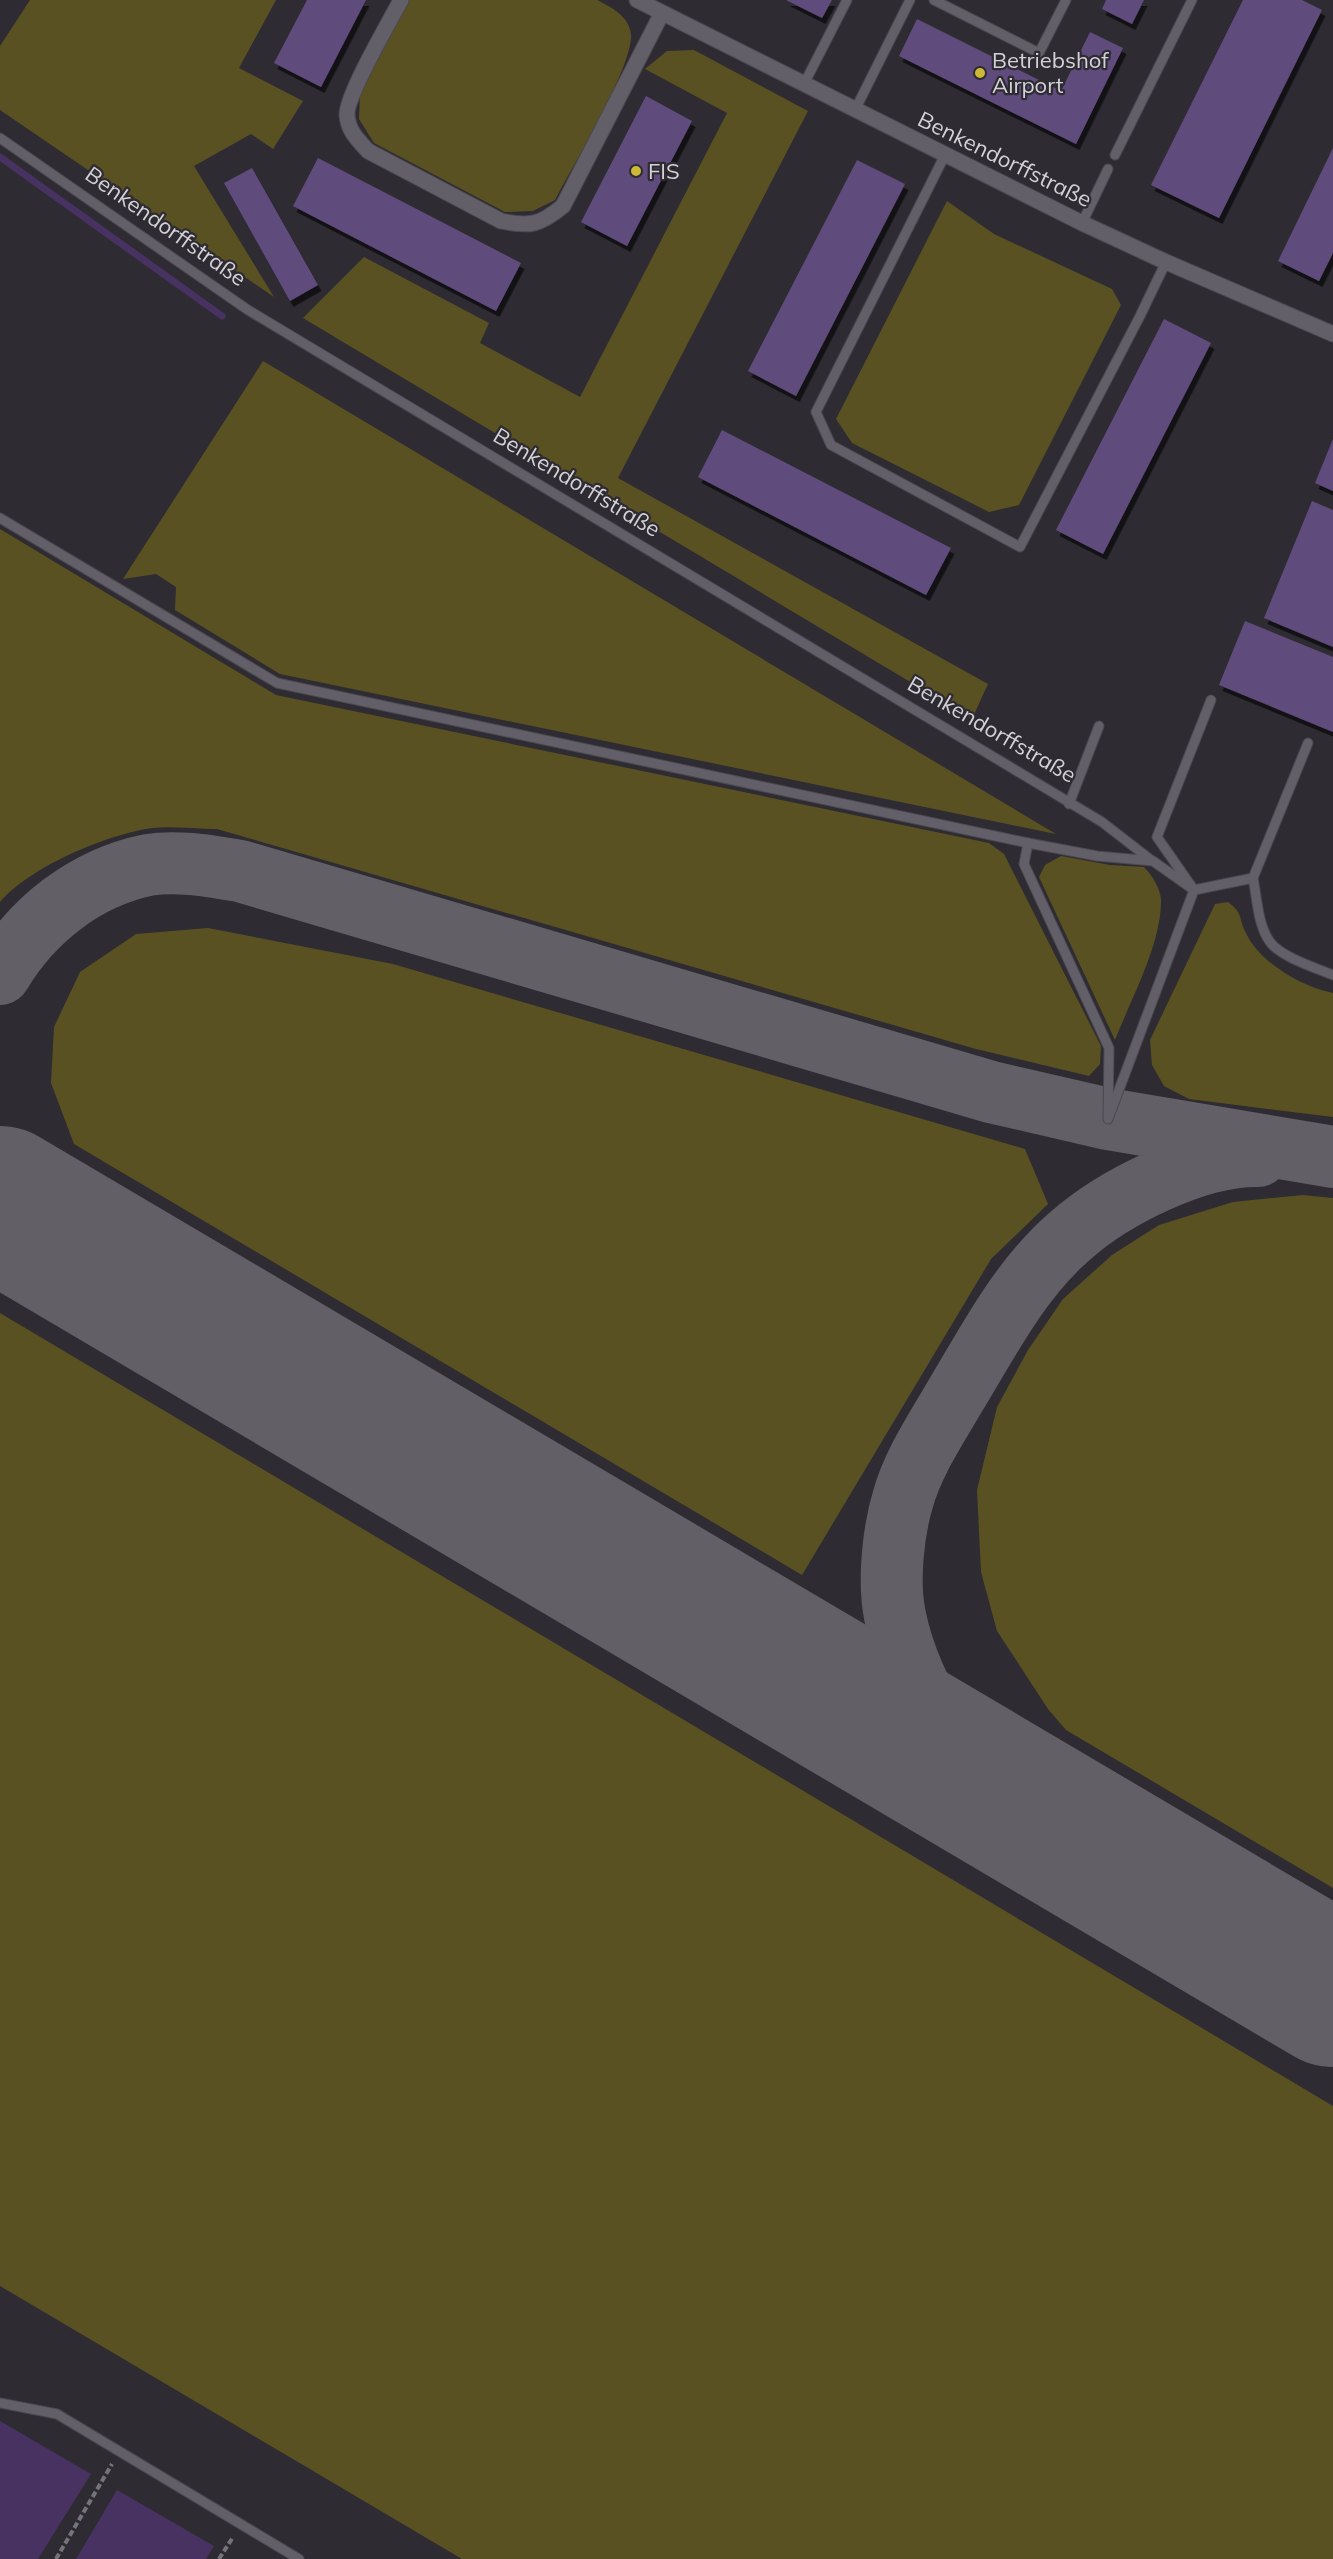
<svg xmlns="http://www.w3.org/2000/svg" width="1333" height="2559" font-family="Mulish,sans-serif">
	<defs>
		<filter id="shadow"><feDropShadow dx="3.5" dy="6" stdDeviation="0" flood-color="#0009"/></filter>
	</defs>
	<rect width="100%" height="100%" fill="#2e2b33"/>
	<g fill="#5a5122">
		<path d="M30,0H276L239,68L303,101L273,149L251,134L194,166L274,297L0,110V46Z"/>
		<path d="M409,0H597C611,7 629,16 631,34C634,64 572,168 555,200L533,211L505,212L374,143L359,119L360,94Z"/>
		<path d="M694,50L808,111L618,478L988,684L972,719L303,318L364,257L489,323L480,343L580,397L727,113L645,69L667,51Z"/>
		<path d="M947,201L994,234L1112,289L1121,305L1019,505L989,512L852,443L836,419Z"/>
		<path d="M263,361L1056,834L280,674L175,610L176,587L156,574L123,579Z"/>
		<path d="M0,529L276,695L989,843L1004,854L1101,1046L1100,1064L1089,1076L976,1049L217,829C196,829 172,826 152,828C105,835 30,867 0,902Z"/>
		<path d="M1061,856L1110,865L1144,867C1152,875 1160,888 1161,899C1162,943 1131,999 1115,1040L1039,877L1045,865Z"/>
		<path d="M1228,902C1244,914 1238,918 1246,933C1260,963 1302,987 1333,993V1117L1189,1099L1164,1086L1152,1065L1150,1040L1215,904Z"/>
		<path d="M208,928L393,964L1025,1149L1048,1204L991,1259L802,1575L74,1144L51,1083L54,1027L80,972L136,934Z"/>
		<path d="M1303,1195L1333,1198V1888L1066,1730L1048,1709L997,1631L981,1572L977,1490L997,1407L1028,1350L1063,1299L1112,1255L1159,1225L1233,1202Z"/>
		<path d="M0,1313L1333,2106V2559H462L0,2286Z"/>
	</g>
	<g fill="#473262">
		<path d="M0,2421L91,2474L38,2559H0Z"/>
		<path d="M117,2490L214,2546L206,2559H76Z"/>
	</g>
	<g fill="none" stroke-linecap="round" stroke-linejoin="round">
		<path stroke="#473262" stroke-width="7" d="M0,157L222,316"/>
		<g stroke="#625f66" stroke-width="62">
			<path d="M0,974C32,920 85,878 148,865C178,860 210,866 240,871L991,1092L1108,1119L1333,1157"/>
			<path d="M1035,1814C1006,1790 967,1762 945,1731C922,1698 903,1656 895,1616C888,1582 893,1532 903,1499C913,1463 936,1429 954,1398C988,1342 1019,1280 1070,1236C1114,1197 1198,1155 1258,1156"/>
		</g>
		<path stroke="#625f66" stroke-width="154" d="M0,1203L1333,1990"/>
	</g>
	<g fill="#604b7d" filter="url(#shadow)">
		<path d="M307,0H366L321,87L274,63Z"/>
		<path d="M786,0H832L822,18Z"/>
		<path d="M1106,0H1144L1132,24L1102,9Z"/>
		<path d="M1243,0H1302L1322,10L1219,218L1151,185Z"/>
		<path d="M917,19L1061,91L1090,32L1123,48L1076,144L899,56Z"/>
		<path d="M646,96L692,121L627,246L581,222Z"/>
		<path d="M1333,148V253L1319,281L1278,261Z"/>
		<path d="M318,158L521,263L496,311L293,206Z"/>
		<path d="M857,160L905,184L796,396L748,371Z"/>
		<path d="M252,168L318,285L290,301L224,183Z"/>
		<path d="M1164,319L1211,343L1103,554L1056,530Z"/>
		<path d="M722,430L951,548L926,595L698,477Z"/>
		<path d="M1333,439V491L1315,483Z"/>
		<path d="M1312,501L1333,510V647L1264,618Z"/>
		<path d="M1245,621L1333,657V732L1219,685Z"/>
	</g>
	<g fill="none" stroke-linecap="round" stroke-linejoin="round">
		<defs>
			<g id="service">
				<path d="M934,0L1039,53L1066,0"/>
				<path d="M804,84L847,0"/>
				<path d="M855,110L910,0"/>
				<path d="M0,138L248,310L1102,822L1151,860"/>
				<path d="M945,155L816,412L831,445L1020,547L1140,316L1166,262"/>
				<path d="M1115,155L1192,0"/>
				<path d="M1082,223L1108,169"/>
				<path d="M0,518L277,683L1028,843L1097,856L1153,861L1194,890L1253,878C1257,898 1258,926 1270,942C1281,957 1316,968 1333,975"/>
				<path d="M1069,804L1099,726"/>
				<path d="M1028,843L1024,864L1109,1048L1108,1119L1194,890L1157,837L1211,700"/>
				<path d="M1253,878L1308,743"/>
				<path d="M0,2403L57,2414L299,2559"/>
			</g>
			<g id="minor">
				<path d="M401,0C390,21 346,96 347,115C348,131 358,140 368,151L501,221C530,227 540,225 563,206L662,13"/>
				<path d="M637,0L1082,223L1166,262L1333,334"/>
			</g>
		</defs>
		<use href="#service" stroke="#4b484f" stroke-width="11"/>
		<use href="#minor" stroke="#4b484f" stroke-width="17"/>
		<g stroke="#76747b" stroke-width="4" stroke-dasharray="6 3" stroke-linecap="butt">
			<path d="M56,2559L112,2464"/>
			<path d="M219,2559L233,2537"/>
		</g>
		<use href="#service" stroke="#625f68" stroke-width="9"/>
		<use href="#minor" stroke="#625f68" stroke-width="15"/>
	</g>
	<g fill="#cdb938" stroke="#2e2b33" stroke-width="2">
		<circle cx="980" cy="73" r="6"/>
		<circle cx="636" cy="171" r="6"/>
	</g>
	<g text-anchor="middle" dominant-baseline="central" stroke-width="4.5" stroke-linejoin="round" paint-order="stroke">
		<g font-size="22" fill="#d3d2d7" stroke="#2e2b33" text-anchor="start">
			<text x="992" y="60">Betriebshof<tspan x="992" dy="25">Airport</tspan></text>
			<text x="648" y="171">FIS</text>
		</g>
		<g font-size="22" fill="#d3d2d7" stroke="#2e2b33">
			<text transform="translate(1005 159) rotate(26)">Benkendorffstraße</text>
			<text transform="translate(166 226) rotate(35)">Benkendorffstraße</text>
			<text transform="translate(577 482) rotate(31)">Benkendorffstraße</text>
			<text transform="translate(992 729) rotate(30)">Benkendorffstraße</text>
		</g>
	</g>
</svg>
